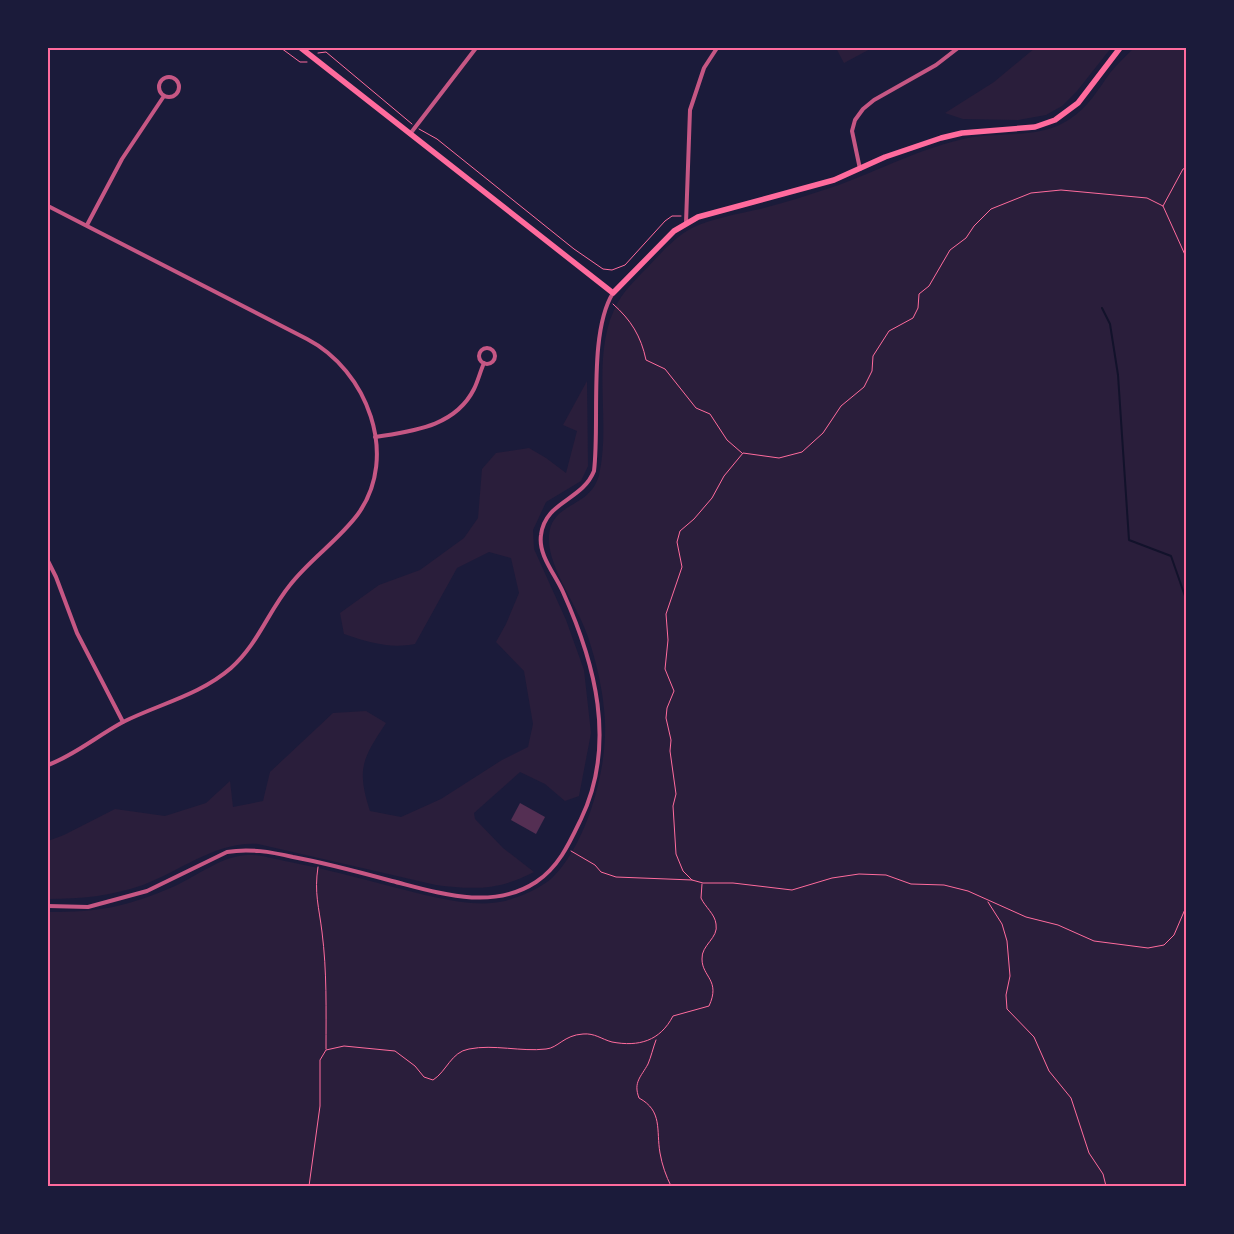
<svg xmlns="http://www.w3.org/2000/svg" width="1234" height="1234" font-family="Overpass,sans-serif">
	<rect width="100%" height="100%" fill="#1b1b3a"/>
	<g fill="#2a1e3b">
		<path d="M836,48H872L844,63Z"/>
		<path d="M1035,48H1111L1077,91L1062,106L1046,115L1018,120L963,119L945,113L994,82Z"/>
		<path d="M1134,48H1186V1186H48V912C101,912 126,907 175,886C197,876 222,856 247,855C260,854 277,860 290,862C325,869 359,878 393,887C426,895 471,909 505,901C520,897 541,888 552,878C587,844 607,770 605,723C604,694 597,664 588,637C579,608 549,569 549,540C548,501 590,510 599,475C612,420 589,354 618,302C625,290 637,278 647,268C659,255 676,236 692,228C713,218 738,214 760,209C785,203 811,194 836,186C880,170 921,148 968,138C1002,131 1039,140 1070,119C1088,107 1098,90 1110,73C1117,64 1126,56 1134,48Z"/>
		<path d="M587,381L588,466L581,481L546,502L533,530L534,549L566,620L584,670L591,733L579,796L565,801L545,784L520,772L474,813L475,819L503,848L534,872C499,890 475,890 436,885L258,844C217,841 180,871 143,885C111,896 81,899 48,899V841L64,835L115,809L165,816L206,803L230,781L233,807L263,801L270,772L333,713L366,711L386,723C363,758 356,768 370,811L401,817L441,799L502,760L528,747L533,724L524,671L496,642L506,624L519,593L511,558L489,552L457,568L415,644C390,649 368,642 344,634L340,613L379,585L420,570L464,538L478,518L482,469L496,453L529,448L546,458L566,473L577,431L563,425Z"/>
	</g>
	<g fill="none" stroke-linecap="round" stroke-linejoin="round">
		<path stroke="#12122b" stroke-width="2" d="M1102,308L1110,324L1118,375L1129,540L1171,556L1186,599"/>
	</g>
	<path fill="#542f53" d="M520,803L545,817L536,834L511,820Z"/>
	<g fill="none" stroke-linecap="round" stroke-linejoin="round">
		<g stroke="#ff6b9d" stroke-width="1">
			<path d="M281,48L300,62H307"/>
			<path d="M318,53L326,52L412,124"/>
			<path d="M419,129L437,139L574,249L603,269L612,270L625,265L665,221L672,216H681"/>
			<path d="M1163,206L1183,169L1186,168"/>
			<path d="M1186,257L1163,206L1147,198L1061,190L1031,193L991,209L974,226L966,238L950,250L929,286L919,294L918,308L913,318L889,331L873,356L872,371L864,387L841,406L823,433L802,452L779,458L743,453L724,476L712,498L694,519L680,531L677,542L682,567L666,614L668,640L665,669L674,691L667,708L666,718L671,740L670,751L676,794L673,806L676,854L683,871L692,880L703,883H733L792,890L832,878L859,874L886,875L911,884L944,885L968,891L1026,917L1058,925L1094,941L1148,948L1164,945L1174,935L1186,907"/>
			<path d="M613,304C631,320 641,336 646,360L665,369L696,408L710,414L727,440L742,453"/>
			<path d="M571,851L595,865L601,872L616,877L692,880"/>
			<path d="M318,867C314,893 319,907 322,932C327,971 326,1010 326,1049"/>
			<path d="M988,902L1002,924L1007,941L1010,976L1006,995L1007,1009L1034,1037L1049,1071L1071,1098L1089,1153L1103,1174L1106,1186"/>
			<path d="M656,1040C653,1048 651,1057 648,1064C641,1077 633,1082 639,1098C663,1111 656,1130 660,1153C662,1165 666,1176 671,1186"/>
			<path d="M309,1186L320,1106V1060L326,1050L344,1046L395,1051L415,1066L424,1077L433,1080C447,1071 451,1052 469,1049C494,1044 521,1052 546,1049C558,1048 564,1035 583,1034C595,1033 601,1039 612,1042C639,1047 660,1041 673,1016L709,1006C721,980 702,977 702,959C701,945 719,938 716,924C715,914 705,907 701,898L702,884"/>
		</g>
		<g stroke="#c65784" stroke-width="4">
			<circle cx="169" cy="87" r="10"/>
			<path d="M410,134L476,48"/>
			<path d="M860,169L852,131L855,120L863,109L874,100L936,65L958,48"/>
			<path d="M48,206L307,339C367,370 400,456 358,514C338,541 310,559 290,585C268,612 258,644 231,668C200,695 159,704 123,722C97,736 75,755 48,765"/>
			<path d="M686,223L690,110L704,68L717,48"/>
			<path d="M87,225L122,159L164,96"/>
			<circle cx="487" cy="356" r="8"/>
			<path d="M375,437C412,431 455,427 474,389C478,381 480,372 484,363"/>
			<path d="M48,561L56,577L77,633L123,722"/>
			<path d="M48,906L88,907L147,891L227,852C249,848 271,852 293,857C326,863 359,872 392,881C439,893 492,911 536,882C559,867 570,842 581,819C617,744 595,663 563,592C555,574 538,555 541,535C545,501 582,501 594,471C600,423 588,333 613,293"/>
		</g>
		<path stroke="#ff6b9d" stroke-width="5.5" d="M301,48L613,293L674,231L698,217L834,180L885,157L941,138L962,133L1035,127L1055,120L1078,103L1120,48"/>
	</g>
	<rect width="1234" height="1234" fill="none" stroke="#1b1b3a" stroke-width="98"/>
	<rect x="49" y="49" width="1136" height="1136" fill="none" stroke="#ff6b9d" stroke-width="2"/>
</svg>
